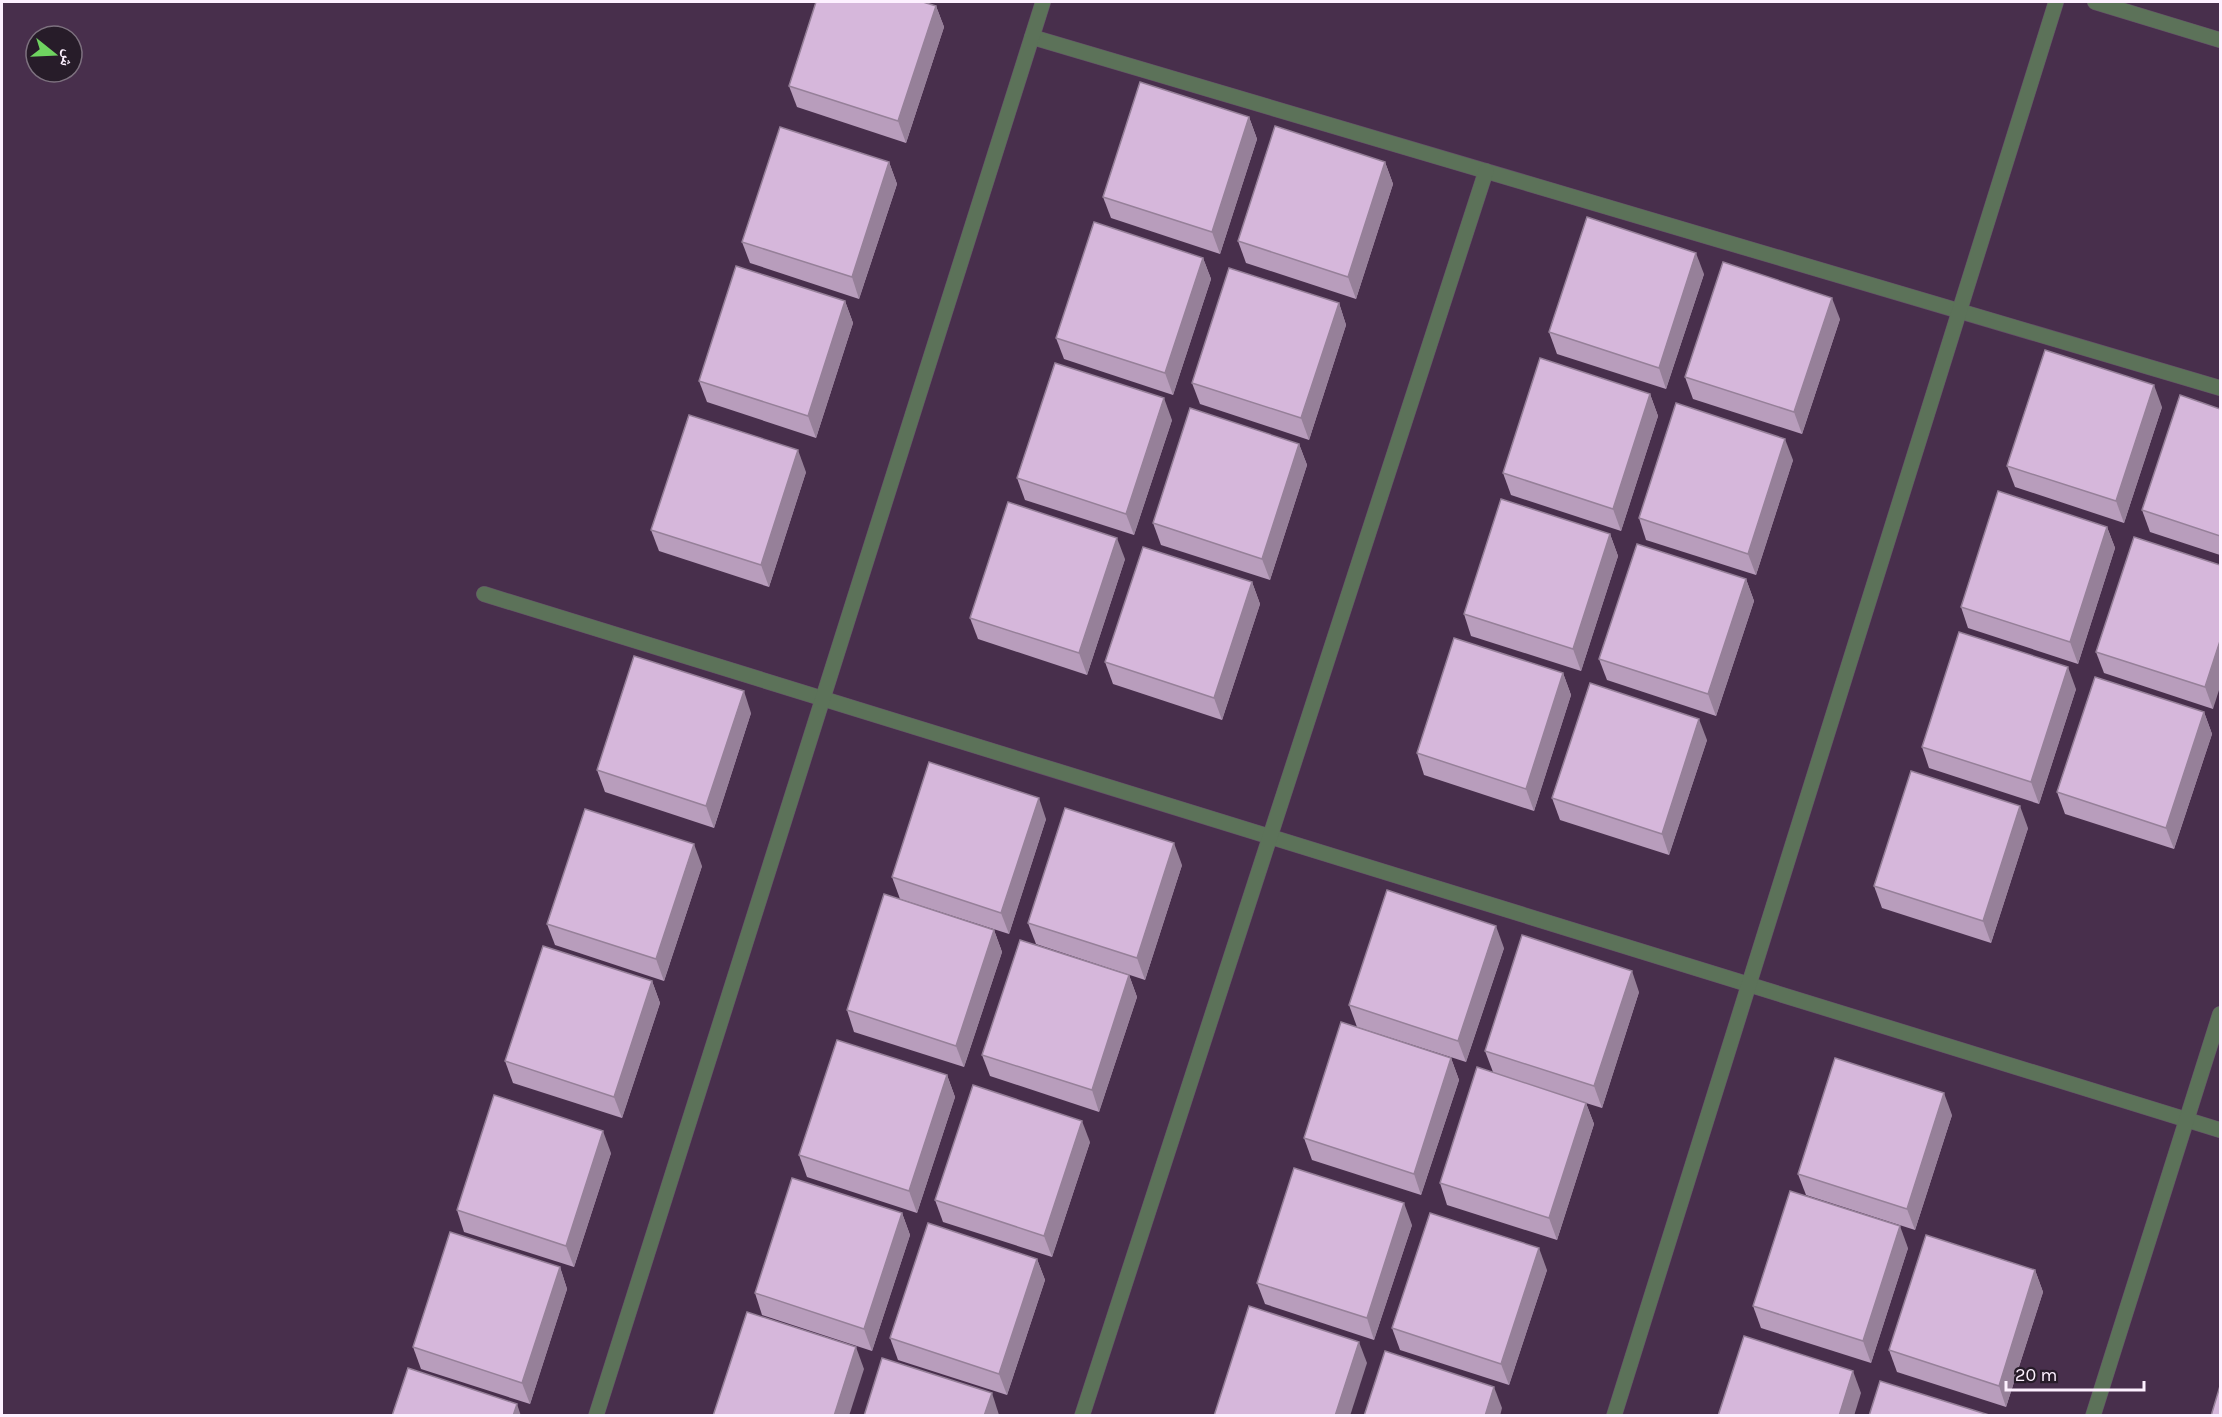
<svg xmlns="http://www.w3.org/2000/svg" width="2222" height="1417" font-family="Karla,'Noto Naskh Arabic',sans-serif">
	<rect width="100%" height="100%" fill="#482f4c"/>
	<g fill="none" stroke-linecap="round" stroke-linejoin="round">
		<defs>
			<g id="minor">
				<path d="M2095,2L2220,40"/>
				<path d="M1032,37L2220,388"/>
				<path d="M484,594L2220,1130"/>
				<path d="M596,1416L1043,2"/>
				<path d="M1082,1416L1486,171"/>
				<path d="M1614,1416L2056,2"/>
				<path d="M2093,1416L2220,1014"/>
			</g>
		</defs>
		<use href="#minor" stroke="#654e69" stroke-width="16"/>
		<use href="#minor" stroke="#5c7259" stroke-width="15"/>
	</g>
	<g fill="#b89dbc">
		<path d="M936,6L944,27L906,143L797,107L789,86Z"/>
		<path d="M1249,117L1257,139L1220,254L1111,218L1103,197Z"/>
		<path d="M889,162L897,184L859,299L750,263L742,242Z"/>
		<path d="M1385,162L1393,184L1356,299L1246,263L1238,241Z"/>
		<path d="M1203,258L1211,279L1173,395L1064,359L1056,338Z"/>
		<path d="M1704,274L1666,389L1557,354L1549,332Z"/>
		<path d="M845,301L853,323L816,438L707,402L699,381Z"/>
		<path d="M1339,303L1346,325L1309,440L1200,404L1192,383Z"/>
		<path d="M1840,319L1802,434L1693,399L1685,377Z"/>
		<path d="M1650,394L1658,416L1621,531L1511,495L1503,473Z"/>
		<path d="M2162,407L2124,523L2015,487L2007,466Z"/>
		<path d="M2220,409V555L2150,532L2142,510Z"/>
		<path d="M1172,420L1134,535L1025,500L1017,478Z"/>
		<path d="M1299,444L1307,465L1270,580L1161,545L1153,523Z"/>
		<path d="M1793,460L1756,575L1646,540L1639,518Z"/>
		<path d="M806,472L769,587L659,551L651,530Z"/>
		<path d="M2107,527L2115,548L2078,664L1968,628L1961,607Z"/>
		<path d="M1610,534L1618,556L1581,671L1471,636L1464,614Z"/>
		<path d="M1125,559L1087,675L978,639L970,618Z"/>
		<path d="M2220,565L2213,709L2104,673L2096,652Z"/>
		<path d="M1746,579L1754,601L1716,716L1607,680L1599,659Z"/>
		<path d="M1252,582L1260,604L1222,720L1113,684L1105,662Z"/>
		<path d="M1563,673L1571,695L1534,811L1424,775L1417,753Z"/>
		<path d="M2076,689L2039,804L1929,768L1922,747Z"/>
		<path d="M2204,712L2212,734L2174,849L2065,814L2057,792Z"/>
		<path d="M751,713L714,828L605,792L597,770Z"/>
		<path d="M1707,740L1669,855L1560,820L1552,798Z"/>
		<path d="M1046,819L1009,934L900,899L892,877Z"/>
		<path d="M2028,828L1991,943L1882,908L1874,886Z"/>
		<path d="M1182,865L1145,980L1036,944L1028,923Z"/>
		<path d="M702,866L664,981L555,945L547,924Z"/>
		<path d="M994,930L1002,952L964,1067L854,1032L847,1010Z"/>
		<path d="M1504,948L1466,1062L1357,1027L1349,1005Z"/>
		<path d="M1129,975L1137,997L1099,1112L990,1076L982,1055Z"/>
		<path d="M652,981L660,1003L622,1118L513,1083L505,1061Z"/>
		<path d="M1639,992L1602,1108L1586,1103L1594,1124L1557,1240L1447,1205L1440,1183L1493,1072L1485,1051Z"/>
		<path d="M1451,1058L1459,1080L1421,1195L1312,1160L1304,1138Z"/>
		<path d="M947,1075L955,1097L917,1213L807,1177L799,1155Z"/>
		<path d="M1952,1115L1915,1230L1806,1195L1798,1174Z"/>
		<path d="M1090,1142L1052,1257L943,1222L935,1200Z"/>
		<path d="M611,1153L574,1267L464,1232L457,1210Z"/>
		<path d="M902,1213L910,1235L872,1351L762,1315L755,1293Z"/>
		<path d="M1412,1225L1374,1340L1265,1304L1257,1283Z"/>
		<path d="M1908,1248L1871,1363L1761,1328L1753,1306Z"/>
		<path d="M1037,1259L1045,1280L1007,1395L898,1360L890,1338Z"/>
		<path d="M560,1267L567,1289L530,1404L421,1369L413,1347Z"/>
		<path d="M1547,1270L1509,1385L1400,1350L1392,1328Z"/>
		<path d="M2035,1270L2043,1292L2006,1407L1897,1372L1889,1350Z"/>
	</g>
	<g fill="#968099">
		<path d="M936,6L944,27L906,143L898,121Z"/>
		<path d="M1249,117L1257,139L1220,254L1212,232Z"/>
		<path d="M889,162L897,184L859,299L852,277Z"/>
		<path d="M1385,162L1393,184L1356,299L1348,277Z"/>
		<path d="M1696,253L1704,274L1666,389L1659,368Z"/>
		<path d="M1203,258L1211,279L1173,395L1165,373Z"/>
		<path d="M1832,298L1840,319L1802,434L1794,412Z"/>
		<path d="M845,301L853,323L816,438L808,416Z"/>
		<path d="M1339,303L1346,325L1309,440L1301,418Z"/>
		<path d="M2154,385L2162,407L2124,523L2116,501Z"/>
		<path d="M1650,394L1658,416L1621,531L1613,509Z"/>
		<path d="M1164,398L1172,420L1134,535L1126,514Z"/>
		<path d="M1785,439L1793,460L1756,575L1748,554Z"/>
		<path d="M1299,444L1307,465L1270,580L1262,559Z"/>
		<path d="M798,450L806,472L769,587L761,565Z"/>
		<path d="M2107,527L2115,548L2078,664L2070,642Z"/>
		<path d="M1610,534L1618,556L1581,671L1573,649Z"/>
		<path d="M1117,538L1125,559L1087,675L1079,653Z"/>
		<path d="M1746,579L1754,601L1716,716L1708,694Z"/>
		<path d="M1252,582L1260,604L1222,720L1214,698Z"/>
		<path d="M2220,641V687L2213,709L2205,687Z"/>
		<path d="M2068,667L2076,689L2039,804L2031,782Z"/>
		<path d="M1563,673L1571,695L1534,811L1526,789Z"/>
		<path d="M744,691L751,713L714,828L706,806Z"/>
		<path d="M2204,712L2212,734L2174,849L2166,828Z"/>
		<path d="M1699,719L1707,740L1669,855L1662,834Z"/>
		<path d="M1039,798L1046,819L1009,934L1001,913Z"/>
		<path d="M2020,806L2028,828L1991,943L1983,921Z"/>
		<path d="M1174,843L1182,865L1145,980L1137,958Z"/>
		<path d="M694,844L702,866L664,981L656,959Z"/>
		<path d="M1496,926L1504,948L1466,1062L1458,1041Z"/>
		<path d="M994,930L1002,952L964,1067L956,1046Z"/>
		<path d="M1632,971L1639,992L1602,1108L1594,1086Z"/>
		<path d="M1129,975L1137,997L1099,1112L1092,1090Z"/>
		<path d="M652,981L660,1003L622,1118L614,1097Z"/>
		<path d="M1451,1058L1459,1080L1421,1195L1414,1174Z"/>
		<path d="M947,1075L955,1097L917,1213L909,1191Z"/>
		<path d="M1944,1093L1952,1115L1915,1230L1907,1209Z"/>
		<path d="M1586,1103L1594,1124L1557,1240L1549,1218Z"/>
		<path d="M1082,1121L1090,1142L1052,1257L1044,1236Z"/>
		<path d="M603,1131L611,1153L574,1267L566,1246Z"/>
		<path d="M1404,1203L1412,1225L1374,1340L1367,1318Z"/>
		<path d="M902,1213L910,1235L872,1351L864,1329Z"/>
		<path d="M1900,1226L1908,1248L1871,1363L1863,1341Z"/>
		<path d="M1539,1248L1547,1270L1509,1385L1501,1364Z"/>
		<path d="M1037,1259L1045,1280L1007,1395L999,1374Z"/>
		<path d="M560,1267L567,1289L530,1404L522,1383Z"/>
		<path d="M2035,1270L2043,1292L2006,1407L1999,1386Z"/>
		<path d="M1359,1342L1367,1363L1350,1416H1335Z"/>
		<path d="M856,1347L864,1369L849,1416H834Z"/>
		<path d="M1853,1371L1861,1393L1854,1416H1839Z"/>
		<path d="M1494,1387L1502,1408L1500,1416H1485Z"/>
		<path d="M992,1393L999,1415V1416H984Z"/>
		<path d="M517,1404L521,1416H513Z"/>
	</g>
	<g fill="#d6b7db" stroke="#968099" stroke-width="1.5">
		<path d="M816,2H923L936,6L898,121L789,86Z"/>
		<path d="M1140,82L1249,117L1212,232L1103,197Z"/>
		<path d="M1275,126L1385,162L1348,277L1238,241Z"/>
		<path d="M780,127L889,162L852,277L742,242Z"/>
		<path d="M1587,217L1696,253L1659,368L1549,332Z"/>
		<path d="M1094,222L1203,258L1165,373L1056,338Z"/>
		<path d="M1723,262L1832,298L1794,412L1685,377Z"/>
		<path d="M736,266L845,301L808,416L699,381Z"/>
		<path d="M1229,268L1339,303L1301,418L1192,383Z"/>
		<path d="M2045,350L2154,385L2116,501L2007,466Z"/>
		<path d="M1540,358L1650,394L1613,509L1503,473Z"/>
		<path d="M1055,363L1164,398L1126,514L1017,478Z"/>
		<path d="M2180,395L2220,409V536L2142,510Z"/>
		<path d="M1676,403L1785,439L1748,554L1639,518Z"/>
		<path d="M1190,408L1299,444L1262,559L1153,523Z"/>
		<path d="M689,415L798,450L761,565L651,530Z"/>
		<path d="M1998,491L2107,527L2070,642L1961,607Z"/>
		<path d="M1501,499L1610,534L1573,649L1464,614Z"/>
		<path d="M1008,502L1117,538L1079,653L970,618Z"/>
		<path d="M2134,537L2220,565V641L2205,687L2096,652Z"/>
		<path d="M1637,544L1746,579L1708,694L1599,659Z"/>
		<path d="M1143,547L1252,582L1214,698L1105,662Z"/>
		<path d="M1959,632L2068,667L2031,782L1922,747Z"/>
		<path d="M1454,638L1563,673L1526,789L1417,753Z"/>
		<path d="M634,656L744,691L706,806L597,770Z"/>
		<path d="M2095,677L2204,712L2166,828L2057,792Z"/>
		<path d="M1590,683L1699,719L1662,834L1552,798Z"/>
		<path d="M929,762L1039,798L1001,913L892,877Z"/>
		<path d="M1911,771L2020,806L1983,921L1874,886Z"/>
		<path d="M1065,808L1174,843L1137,958L1028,923Z"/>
		<path d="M585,809L694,844L656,959L547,924Z"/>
		<path d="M1387,890L1496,926L1458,1041L1349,1005Z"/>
		<path d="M884,894L994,930L956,1046L847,1010Z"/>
		<path d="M1522,935L1632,971L1594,1086L1485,1051Z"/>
		<path d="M1020,940L1129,975L1092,1090L982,1055Z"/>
		<path d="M543,946L652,981L614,1097L505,1061Z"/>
		<path d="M1341,1022L1451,1058L1414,1174L1304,1138Z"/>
		<path d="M837,1040L947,1075L909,1191L799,1155Z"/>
		<path d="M1835,1058L1944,1093L1907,1209L1798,1174Z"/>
		<path d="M1477,1067L1586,1103L1549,1218L1440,1183Z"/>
		<path d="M973,1085L1082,1121L1044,1236L935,1200Z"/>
		<path d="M494,1095L603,1131L566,1246L457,1210Z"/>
		<path d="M1294,1168L1404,1203L1367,1318L1257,1283Z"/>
		<path d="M792,1178L902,1213L864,1329L755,1293Z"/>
		<path d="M1790,1191L1900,1226L1863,1341L1753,1306Z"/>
		<path d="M1430,1213L1539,1248L1501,1364L1392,1328Z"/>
		<path d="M928,1223L1037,1259L999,1374L890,1338Z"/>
		<path d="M450,1232L560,1267L522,1383L413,1347Z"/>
		<path d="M1926,1235L2035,1270L1999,1386L1889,1350Z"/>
		<path d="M1249,1306L1359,1342L1335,1416H1214Z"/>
		<path d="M747,1312L856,1347L834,1416H713Z"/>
		<path d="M1744,1336L1853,1371L1839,1416H1718Z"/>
		<path d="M1385,1351L1494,1387L1485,1416H1364Z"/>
		<path d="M882,1358L992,1393L984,1416H864Z"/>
		<path d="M408,1368L517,1404L513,1416H392Z"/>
		<path d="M1880,1381L1989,1415L1869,1416Z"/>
		<path d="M2220,1386V1416H2211Z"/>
	</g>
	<rect width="2222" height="1417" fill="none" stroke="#fdf0ff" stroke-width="6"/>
	<g transform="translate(54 54) rotate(108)"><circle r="28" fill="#271c29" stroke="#7d717f" stroke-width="1.5"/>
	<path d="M0-4.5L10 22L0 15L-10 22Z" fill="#6fd360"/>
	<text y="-9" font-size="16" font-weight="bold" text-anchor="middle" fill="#fdf0ff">ش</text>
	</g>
	<path d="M2006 1381v9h138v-9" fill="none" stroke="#fdf0ff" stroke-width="3"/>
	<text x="2015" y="1381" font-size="18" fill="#fdf0ff" stroke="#271c29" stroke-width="4.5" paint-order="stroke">20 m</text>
</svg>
